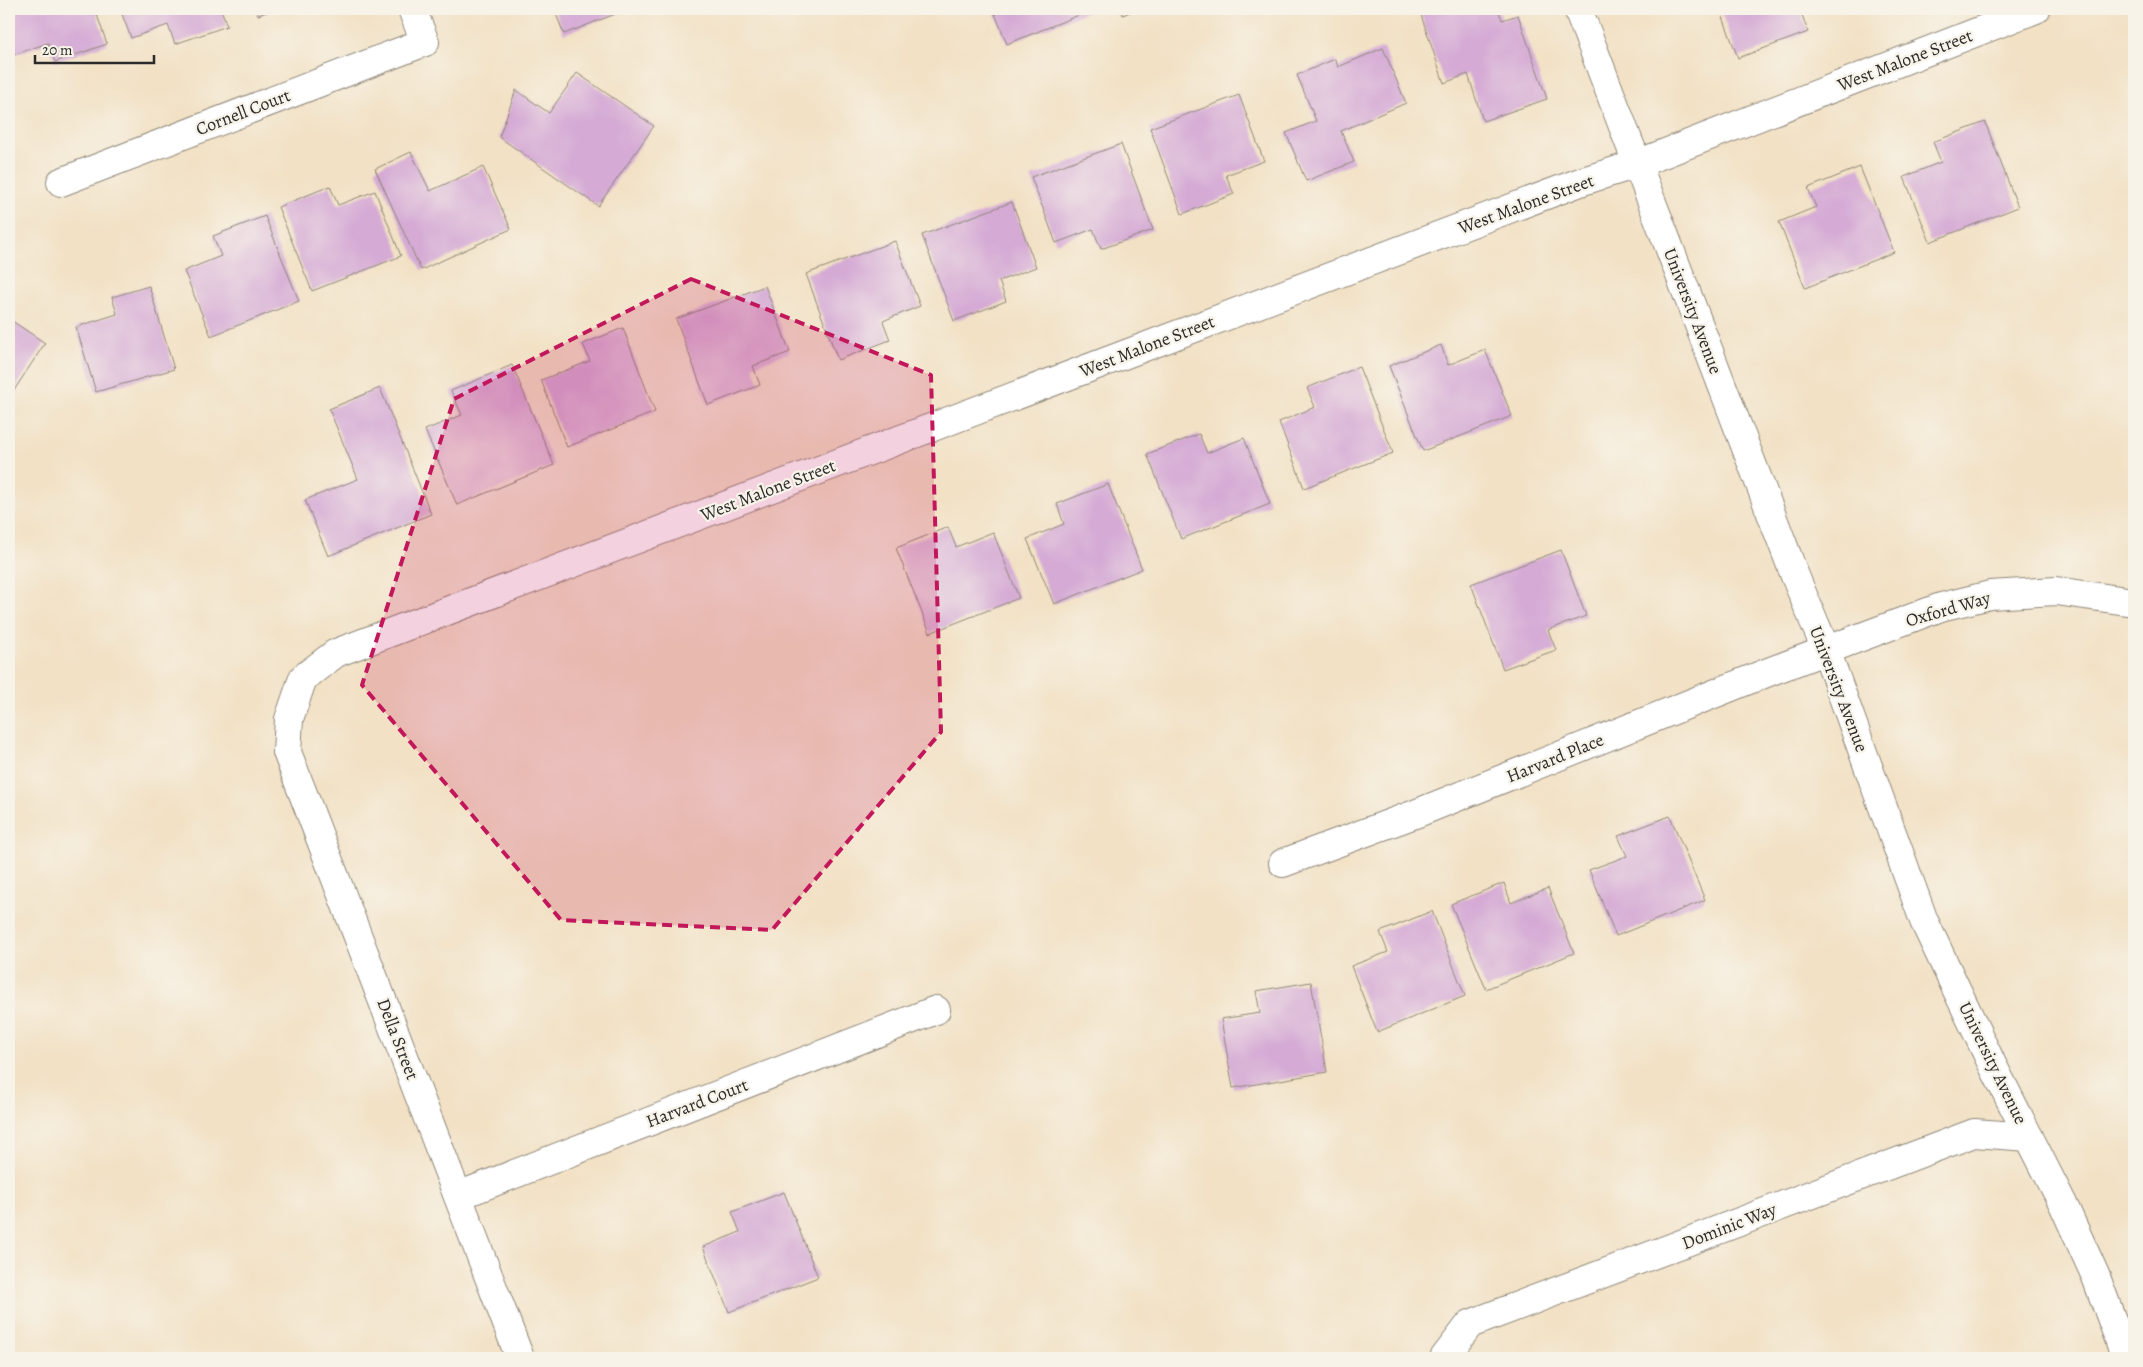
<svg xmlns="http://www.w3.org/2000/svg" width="2143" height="1367" font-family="Alegreya,serif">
	<rect width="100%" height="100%" fill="#f7f3e8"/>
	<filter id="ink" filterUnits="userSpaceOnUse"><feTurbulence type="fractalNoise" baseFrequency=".02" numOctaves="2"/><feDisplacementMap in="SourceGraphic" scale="10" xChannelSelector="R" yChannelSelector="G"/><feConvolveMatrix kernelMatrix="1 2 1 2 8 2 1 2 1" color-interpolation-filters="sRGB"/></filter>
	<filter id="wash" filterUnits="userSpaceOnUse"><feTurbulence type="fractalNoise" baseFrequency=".0096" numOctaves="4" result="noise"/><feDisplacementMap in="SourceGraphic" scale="20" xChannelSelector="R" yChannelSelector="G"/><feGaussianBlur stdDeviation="1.12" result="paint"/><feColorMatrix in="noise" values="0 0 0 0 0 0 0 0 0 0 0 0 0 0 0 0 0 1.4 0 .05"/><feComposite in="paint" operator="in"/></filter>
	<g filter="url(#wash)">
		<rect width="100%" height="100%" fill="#f2e1c5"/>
		<g id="blocks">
			<g fill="#d5abd5">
				<path d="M9,9H95L107,44L55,62L48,43L10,56Z"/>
				<path d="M120,9H221L227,26L175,44L168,25L131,38Z"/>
				<path d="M256,9H275L258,15Z"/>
				<path d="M554,9H628L564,34Z"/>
				<path d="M993,9H1094L1007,44Z"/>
				<path d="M1120,9H1137L1123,15Z"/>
				<path d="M1419,9H1498L1502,20L1518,15L1547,99L1483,121L1468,74L1444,83Z"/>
				<path d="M1720,9H1800L1808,32L1738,58Z"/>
				<path d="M1383,48L1406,103L1341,131L1354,162L1306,181L1286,133L1316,121L1297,75L1335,59L1338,67Z"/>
				<path d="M577,73L654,126L598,206L499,137L516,90L549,113Z"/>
				<path d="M1239,95L1264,161L1226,175L1234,194L1182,214L1150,128Z"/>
				<path d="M1985,122L2018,207L1930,242L1904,177L1941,162L1933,142Z"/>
				<path d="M1121,144L1153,230L1101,249L1093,229L1056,243L1031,177Z"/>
				<path d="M411,152L430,191L483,167L511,229L421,270L375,169Z"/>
				<path d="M1860,167L1894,252L1805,288L1779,222L1816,207L1808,188Z"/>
				<path d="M330,186L338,205L375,191L401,256L312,291L278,207Z"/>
				<path d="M1012,202L1036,267L999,281L1006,301L954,321L922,235Z"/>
				<path d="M265,216L299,301L211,336L184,271L221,256L213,236Z"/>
				<path d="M895,241L920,306L883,321L890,340L838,360L806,274Z"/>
				<path d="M149,286L174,369L96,392L76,327L117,314L112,297Z"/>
				<path d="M765,286L790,352L753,366L760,385L708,405L676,319Z"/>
				<path d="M9,319L45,343L9,398Z"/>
				<path d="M623,328L655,412L567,447L541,380L590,361L583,344Z"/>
				<path d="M1441,345L1448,365L1485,350L1512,416L1423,451L1389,366Z"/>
				<path d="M512,365L554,465L457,505L425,430L462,415L451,391Z"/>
				<path d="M1359,367L1393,453L1304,488L1279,422L1315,407L1307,388Z"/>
				<path d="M380,388L431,514L328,556L305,500L358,479L329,409Z"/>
				<path d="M1199,434L1207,453L1244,438L1270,504L1181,539L1147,454Z"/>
				<path d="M1108,484L1142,569L1054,604L1027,539L1064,524L1057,504Z"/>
				<path d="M948,527L956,547L993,532L1019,598L930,633L896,548Z"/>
				<path d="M1561,550L1586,616L1548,630L1556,650L1503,669L1471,584Z"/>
				<path d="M1670,816L1705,900L1616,936L1589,870L1627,856L1618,836Z"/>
				<path d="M1504,883L1511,903L1548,888L1574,953L1486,989L1451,904Z"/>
				<path d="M1432,911L1465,996L1377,1032L1351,966L1388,952L1380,932Z"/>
				<path d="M1311,982L1327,1072L1233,1088L1221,1019L1260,1013L1256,991Z"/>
				<path d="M784,1192L818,1277L729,1312L703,1247L740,1232L732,1212Z"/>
			</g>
		</g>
	</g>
	<g filter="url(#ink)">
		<use href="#blocks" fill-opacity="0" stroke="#8e8678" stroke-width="1"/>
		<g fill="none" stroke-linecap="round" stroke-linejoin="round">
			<defs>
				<g id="minor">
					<path d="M1578,9L1795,576L1826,650L1924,921L1992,1064L2063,1204L2096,1277L2126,1358"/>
					<path d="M61,182L425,42L412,9"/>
					<path d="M1283,863L1415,814L1771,671L1941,607L1990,595L2056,591L2134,602"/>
					<path d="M458,1196L936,1010"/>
					<path d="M520,1358L287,752L289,719L303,678L336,653L1583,181L1637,164L2036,9"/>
					<path d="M1444,1358L1470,1324L1974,1133L2029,1137"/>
				</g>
			</defs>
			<use href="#minor" stroke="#8e8678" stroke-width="30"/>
			<use href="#minor" stroke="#fff" stroke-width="28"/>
		</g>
	</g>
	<path fill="#c2185b" fill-opacity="0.2" stroke="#c2185b" stroke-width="4" stroke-dasharray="10 6" stroke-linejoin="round" d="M691,279L931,375L941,732L772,930L561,920L362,685L454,399Z"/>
	<g text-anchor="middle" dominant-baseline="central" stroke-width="4.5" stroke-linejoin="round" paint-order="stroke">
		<g font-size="18" fill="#2b2b2b" stroke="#f7f3e8">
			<text transform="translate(1905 60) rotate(-21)">West Malone Street</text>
			<text transform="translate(243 112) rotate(-21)">Cornell Court</text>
			<text transform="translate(1526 204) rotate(-20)">West Malone Street</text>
			<text transform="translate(1693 311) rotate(69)">University Avenue</text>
			<text transform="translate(1147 346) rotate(-21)">West Malone Street</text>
			<text transform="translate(768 490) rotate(-21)">West Malone Street</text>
			<text transform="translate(1948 609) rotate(-16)">Oxford Way</text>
			<text transform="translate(1839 689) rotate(69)">University Avenue</text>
			<text transform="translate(1555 758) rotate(-22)">Harvard Place</text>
			<text transform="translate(398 1039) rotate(69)">Della Street</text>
			<text transform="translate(1993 1063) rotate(64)">University Avenue</text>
			<text transform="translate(697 1103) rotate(-21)">Harvard Court</text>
			<text transform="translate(1729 1226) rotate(-21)">Dominic Way</text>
		</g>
	</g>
	<rect width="2143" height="1367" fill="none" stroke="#f7f3e8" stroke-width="30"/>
	<path d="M35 55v8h119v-8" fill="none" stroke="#2b2b2b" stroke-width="2.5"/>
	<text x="42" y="55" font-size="15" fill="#2b2b2b" stroke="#f7f3e8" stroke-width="4" paint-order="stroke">20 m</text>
</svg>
